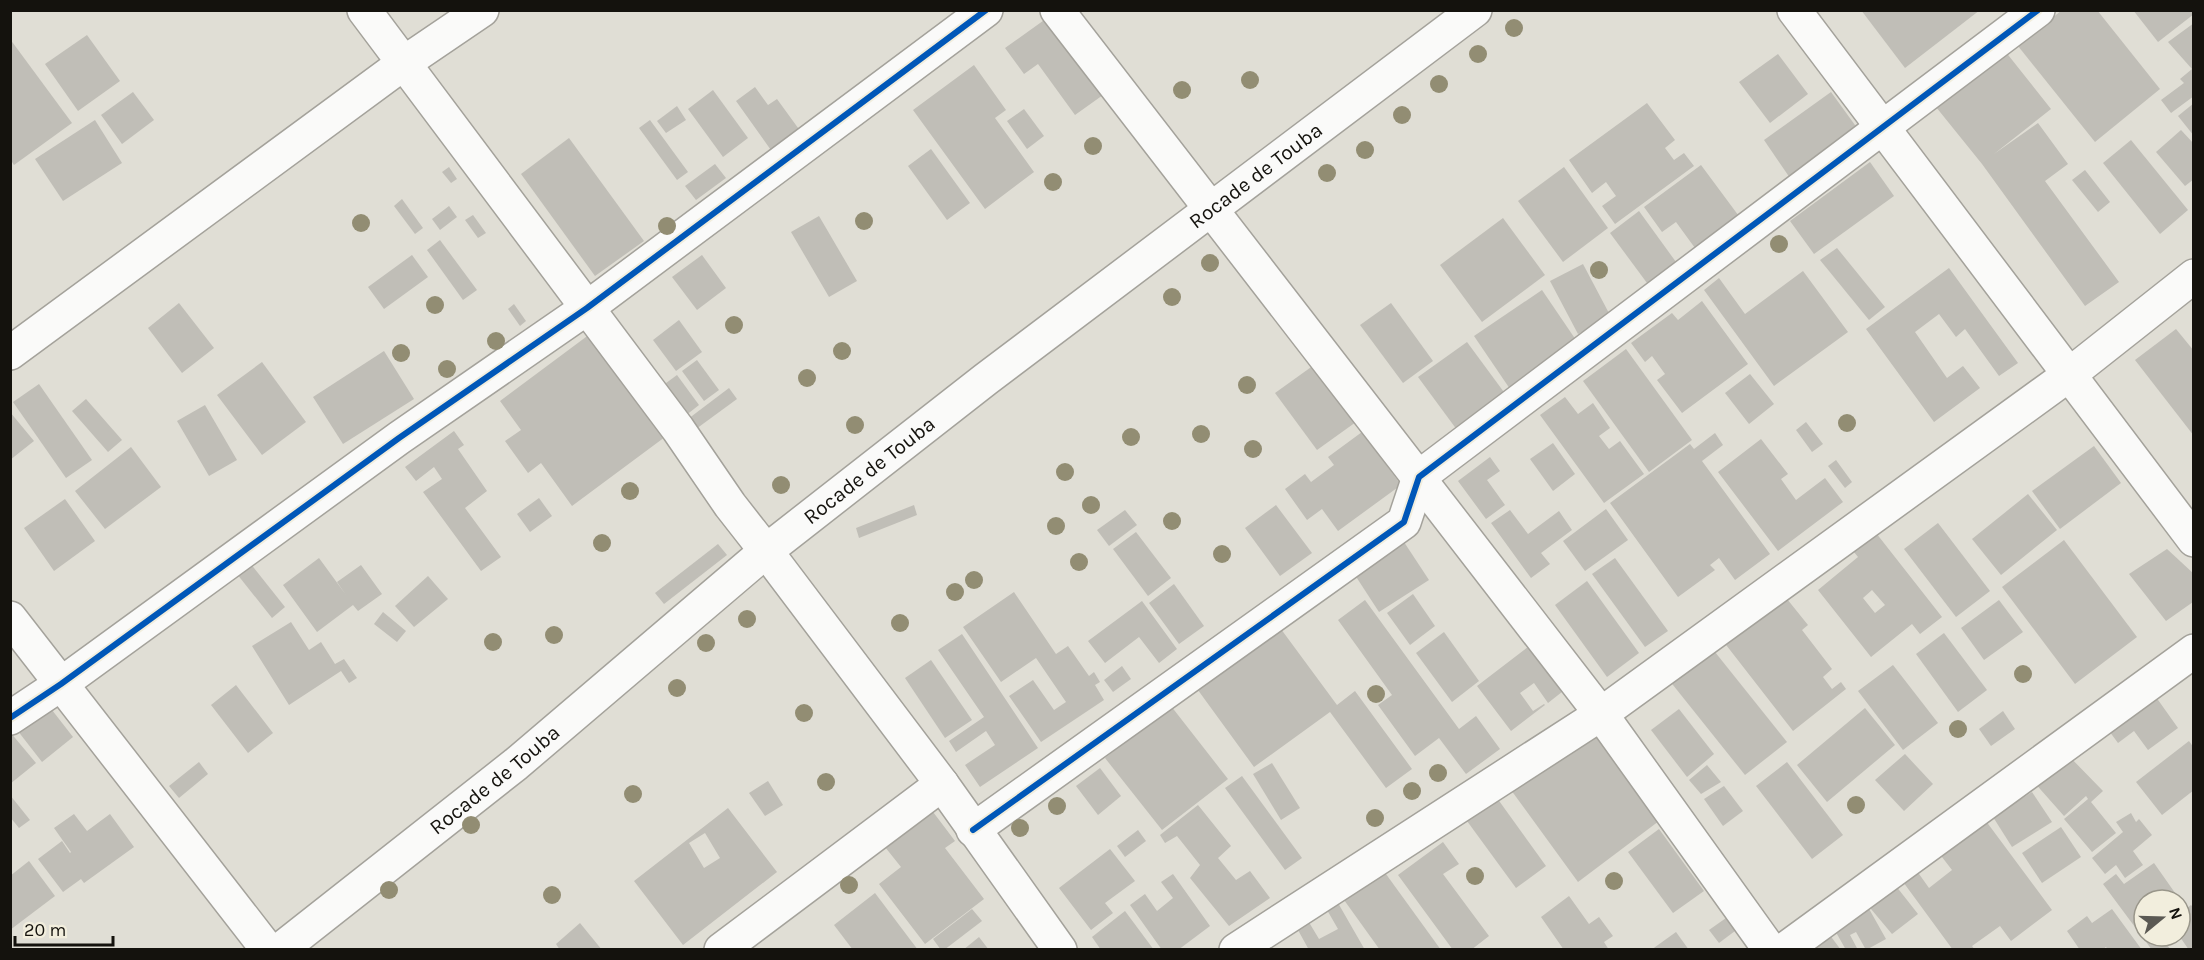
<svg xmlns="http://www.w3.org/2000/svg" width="2204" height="960" font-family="Karla,sans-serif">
	<rect width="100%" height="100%" fill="#e0ded5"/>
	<g fill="#c0beb7" fill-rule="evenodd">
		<path d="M1861,10H1980L1905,68Z"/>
		<path d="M2062,10H2097L2160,89L2095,142L2018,46Z"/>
		<path d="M2133,10H2194V14L2158,42Z"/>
		<path d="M1047,18L1103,95L1075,115L1038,64L1024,74L1005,48Z"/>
		<path d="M2194,23V68L2192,69L2168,42Z"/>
		<path d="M87,35L120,81L78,111L45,64Z"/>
		<path d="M10,39L72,123L14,165L10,159Z"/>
		<path d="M2005,51L2051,109L1994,154L2038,123L2068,164L2045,181L2119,282L2085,306L1982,164L1936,107Z"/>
		<path d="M1778,54L1808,94L1770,123L1739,82Z"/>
		<path d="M974,65L1006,110L995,118L1034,172L985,209L913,110Z"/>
		<path d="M2192,69L2194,96L2171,113L2161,100L2184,83L2180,79Z"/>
		<path d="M755,87L768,105L777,99L801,132L773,153L736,101Z"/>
		<path d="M713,90L748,138L723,157L688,109Z"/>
		<path d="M133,92L154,120L122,144L101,115Z"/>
		<path d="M1831,92L1860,132L1792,181L1764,140Z"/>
		<path d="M1647,103L1675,140L1665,148L1674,160L1684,153L1694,166L1615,224L1602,206L1616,196L1606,182L1592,193L1569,160Z"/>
		<path d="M2194,103V136L2178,116Z"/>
		<path d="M677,106L686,120L666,133L657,121Z"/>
		<path d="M1024,109L1044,136L1027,149L1007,121Z"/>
		<path d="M95,120L122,163L63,201L35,159Z"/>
		<path d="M650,120L688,172L677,180L639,128Z"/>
		<path d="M2181,130L2194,144V179L2185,186L2156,152Z"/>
		<path d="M569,138L644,241L595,276L521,174Z"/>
		<path d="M2131,140L2188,210L2160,234L2103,163Z"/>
		<path d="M931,149L970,203L947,220L908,166Z"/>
		<path d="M1870,162L1894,196L1814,254L1790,221Z"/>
		<path d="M715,164L726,178L696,200L685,186Z"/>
		<path d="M1701,165L1747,227L1703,259L1676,222L1662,232L1644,207Z"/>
		<path d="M449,167L457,179L451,183L442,172Z"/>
		<path d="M1564,167L1608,228L1563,262L1518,201Z"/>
		<path d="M2085,170L2110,202L2098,212L2072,180Z"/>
		<path d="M402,199L423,228L415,234L394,206Z"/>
		<path d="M449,206L457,217L440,230L432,219Z"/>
		<path d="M1639,211L1676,262L1647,283L1610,233Z"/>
		<path d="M473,215L486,233L478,238L465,220Z"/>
		<path d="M819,216L857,281L829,297L791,232Z"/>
		<path d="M1503,218L1545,275L1482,322L1440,265Z"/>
		<path d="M440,240L477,290L463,300L427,250Z"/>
		<path d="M1837,248L1885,307L1869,320L1820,260Z"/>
		<path d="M412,255L428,277L384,309L368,287Z"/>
		<path d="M702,255L726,288L697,310L672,277Z"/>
		<path d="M1583,264L1611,317L1578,334L1550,281Z"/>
		<path d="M1949,268L2018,363L1999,376L1965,329L1956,337L1939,314L1915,332L1947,378L1963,366L1980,388L1934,422L1866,329Z"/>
		<path d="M1803,271L1848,332L1774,386L1704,290L1719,278L1745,314Z"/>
		<path d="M1542,290L1578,343L1510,389L1474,336Z"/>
		<path d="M1702,301L1748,364L1682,413L1657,380L1665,374L1652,356L1645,362L1631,343L1672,313L1678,320Z"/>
		<path d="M179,303L214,348L182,373L148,328Z"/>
		<path d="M1391,303L1433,361L1403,383L1360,325Z"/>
		<path d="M514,304L526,321L520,326L508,309Z"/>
		<path d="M679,320L702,352L676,371L653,340Z"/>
		<path d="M2176,329L2194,351V436L2135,360Z"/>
		<path d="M594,331L669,434L572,506L541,463L528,473L505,441L521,430L500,401Z"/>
		<path d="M1467,342L1509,399L1460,434L1418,377Z"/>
		<path d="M1626,349L1692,440L1649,472L1583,381Z"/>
		<path d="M384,351L414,399L343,444L313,397Z"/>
		<path d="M697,360L719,390L704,401L682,371Z"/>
		<path d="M262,362L306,422L262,455L217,395Z"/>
		<path d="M1314,365L1356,422L1317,450L1275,393Z"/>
		<path d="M1750,374L1774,404L1749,424L1725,393Z"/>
		<path d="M677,375L699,405L685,416L662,386Z"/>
		<path d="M39,384L92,460L66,478L13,402Z"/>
		<path d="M729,388L737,399L696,429L688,419Z"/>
		<path d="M1565,397L1578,414L1593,403L1610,428L1599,436L1609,449L1620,441L1644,474L1604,503L1540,415Z"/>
		<path d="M86,399L122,440L108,452L72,411Z"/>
		<path d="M205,405L237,460L209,476L177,421Z"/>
		<path d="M10,412L34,441L10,460Z"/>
		<path d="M1806,422L1823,444L1812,452L1796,430Z"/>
		<path d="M454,431L464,445L458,449L487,491L465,508L501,557L481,571L423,492L442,479L434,467L416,481L405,467Z"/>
		<path d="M1362,432L1401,485L1338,531L1322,509L1307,520L1285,489L1305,474L1311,482L1334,465L1328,457Z"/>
		<path d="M1715,433L1723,445L1702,461L1770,554L1735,580L1719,558L1710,565L1715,570L1678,597L1610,503L1690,444L1694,449Z"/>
		<path d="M1761,439L1788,474L1781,479L1796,500L1825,478L1843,502L1778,551L1718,472Z"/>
		<path d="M1553,443L1575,474L1553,491L1530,459Z"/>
		<path d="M2094,446L2121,483L2060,529L2032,491Z"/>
		<path d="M131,447L161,487L105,529L75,491Z"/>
		<path d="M1490,457L1500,471L1487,480L1505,505L1486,519L1458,481Z"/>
		<path d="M1836,460L1852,482L1845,488L1828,466Z"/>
		<path d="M2028,494L2057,530L2001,575L1972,539Z"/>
		<path d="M539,498L552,516L530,532L517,514Z"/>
		<path d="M65,499L95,541L54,571L24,528Z"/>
		<path d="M914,505L917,515L859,538L856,528Z"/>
		<path d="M1276,505L1312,553L1280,576L1245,528Z"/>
		<path d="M1606,509L1628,540L1585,571L1563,541Z"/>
		<path d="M1125,510L1137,525L1109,546L1097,530Z"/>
		<path d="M1510,510L1528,534L1559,511L1572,530L1541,553L1550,564L1531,578L1491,523Z"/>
		<path d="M1938,523L1990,591L1956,617L1904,549Z"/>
		<path d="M1869,524L1942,617L1920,634L1912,624L1871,657L1818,590L1858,557L1846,542ZM1872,590L1885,605L1875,613L1863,598Z"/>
		<path d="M1136,532L1171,578L1148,596L1113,549Z"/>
		<path d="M1402,539L1429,580L1379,612L1353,572Z"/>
		<path d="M2064,540L2137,637L2075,684L2002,587Z"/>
		<path d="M718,544L727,555L664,604L655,593Z"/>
		<path d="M2167,549L2194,574V596L2193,602L2166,621L2129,574Z"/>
		<path d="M319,558L346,595L337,582L361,565L382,594L358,611L353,605L317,632L283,585Z"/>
		<path d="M1615,558L1668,631L1645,647L1592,574Z"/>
		<path d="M250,563L285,607L272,618L237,574Z"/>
		<path d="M428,576L448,599L414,627L395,606Z"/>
		<path d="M1587,581L1639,653L1607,677L1555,605Z"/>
		<path d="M1174,584L1204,626L1179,644L1149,603Z"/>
		<path d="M1014,592L1056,654L1068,646L1089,676L1094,672L1100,682L1095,685L1104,700L1041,742L1009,696L1033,680L1054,710L1066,702L1036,658L1001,682L963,627Z"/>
		<path d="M1413,594L1435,626L1410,645L1387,613Z"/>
		<path d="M1783,594L1808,625L1802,630L1832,669L1823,677L1832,689L1841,682L1846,689L1793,731L1723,641Z"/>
		<path d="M1365,600L1459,729L1476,716L1500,749L1466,774L1439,738L1415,756L1378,705L1392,695L1338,620Z"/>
		<path d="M1999,600L2023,632L1984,660L1961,628Z"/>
		<path d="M1142,601L1177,649L1159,663L1139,637L1105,663L1088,641Z"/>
		<path d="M383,612L406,631L397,642L374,624Z"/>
		<path d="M291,622L309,650L321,642L335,664L344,659L357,678L349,683L341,671L289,705L252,646Z"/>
		<path d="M1278,625L1337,705L1355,691L1412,769L1386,788L1330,712L1254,767L1195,686Z"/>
		<path d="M1444,632L1479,681L1452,702L1416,653Z"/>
		<path d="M1944,633L1987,690L1958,712L1916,654Z"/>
		<path d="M962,634L1038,748L980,787L965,765L995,745L986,731L956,752L949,741L984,717L938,650Z"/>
		<path d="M1533,643L1567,688L1548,703L1534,683L1520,693L1533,711L1544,704L1545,705L1511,731L1477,686Z"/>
		<path d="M1711,647L1787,742L1745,775L1669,680Z"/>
		<path d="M931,660L972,720L945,738L905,678Z"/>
		<path d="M1893,665L1938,723L1903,750L1858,691Z"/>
		<path d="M1122,666L1131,679L1113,692L1104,680Z"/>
		<path d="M236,685L273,733L248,753L211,705Z"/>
		<path d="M2151,690L2178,728L2148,750L2134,731L2118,743L2104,724Z"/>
		<path d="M45,701L73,737L42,762L14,726Z"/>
		<path d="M1171,706L1228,779L1162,830L1105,758Z"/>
		<path d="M1865,708L1895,745L1827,802L1797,765Z"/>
		<path d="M1679,709L1714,754L1687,777L1651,730Z"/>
		<path d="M2003,711L2015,729L1991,746L1979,729Z"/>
		<path d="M1597,727L1663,818L1578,882L1511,790Z"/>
		<path d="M10,732L36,763L10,784Z"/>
		<path d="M2189,741L2194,748V790L2162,815L2136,782Z"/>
		<path d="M2065,752L2103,791L2091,802L2116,833L2092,852L2064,819L2088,799L2086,796L2064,816L2033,781Z"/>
		<path d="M1905,754L1933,784L1904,811L1875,780Z"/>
		<path d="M199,762L208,774L179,798L169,786Z"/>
		<path d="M1787,762L1843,835L1812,859L1756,786Z"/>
		<path d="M1272,763L1300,808L1281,820L1253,774Z"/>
		<path d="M1707,765L1721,782L1701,794L1689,780Z"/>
		<path d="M1100,768L1121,796L1098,815L1076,786Z"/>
		<path d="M1242,776L1302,858L1285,870L1225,788Z"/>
		<path d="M768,781L783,805L765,816L749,793Z"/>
		<path d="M1724,786L1743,811L1723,826L1704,799Z"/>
		<path d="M2032,792L2052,822L2012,847L1993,817Z"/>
		<path d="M10,795L30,820L19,828L10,817Z"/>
		<path d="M1497,798L1546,866L1516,888L1467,821Z"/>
		<path d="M924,800L955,841L945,848L984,899L925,944L879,884L901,867L877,837Z"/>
		<path d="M1198,805L1231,846L1218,858L1236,880L1250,871L1270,898L1229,926L1190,878L1200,865L1177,836L1165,843L1160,835Z"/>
		<path d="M728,808L777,872L683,945L634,881ZM705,833L720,858L704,868L689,843Z"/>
		<path d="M1980,813L2052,910L2011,941L2000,926L1972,946L1975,950H1953L1898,875L1912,864L1929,888L1952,870L1935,848Z"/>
		<path d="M2131,813L2136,822L2139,819L2152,835L2133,851L2143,865L2125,878L2116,865L2105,874L2092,858L2123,832L2116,822Z"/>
		<path d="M74,814L87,831L110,814L134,847L84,883L81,879L63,892L38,859L62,841L70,853L71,852L54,828Z"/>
		<path d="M2061,827L2081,857L2042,883L2022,853Z"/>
		<path d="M1659,829L1704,891L1673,913L1628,852Z"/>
		<path d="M1138,830L1146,841L1125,857L1117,846Z"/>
		<path d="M1443,842L1459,864L1443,874L1489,936L1471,950H1453L1398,875Z"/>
		<path d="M1110,849L1135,881L1105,903L1113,913L1091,930L1059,888Z"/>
		<path d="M29,861L55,896L10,930V876Z"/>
		<path d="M1378,863L1441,950H1380L1339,893Z"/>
		<path d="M2154,863L2180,900H2144V936H2180V900L2186,909L2191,905L2194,908V950H2189L2180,937L2168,946L2171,950H2152L2103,884L2116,874L2124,884Z"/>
		<path d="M1173,874L1210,926L1178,950H1162L1130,905L1145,894L1157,911L1173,898L1161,882Z"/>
		<path d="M1892,881L1918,914L1892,934L1866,903Z"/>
		<path d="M875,893L918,950H853L834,925Z"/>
		<path d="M1334,896L1365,950H1309L1293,921L1304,914L1319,939L1338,929L1323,903Z"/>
		<path d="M1569,896L1589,924L1599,917L1613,936L1604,942L1609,950H1564L1541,917Z"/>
		<path d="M1868,907L1886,939L1866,950L1856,932L1850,935L1858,950H1846L1833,927Z"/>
		<path d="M972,909L982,921L944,950H941L933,939Z"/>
		<path d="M2112,909L2142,950H2108L2106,947L2102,950H2080L2067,931L2087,916L2092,923Z"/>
		<path d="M1125,911L1154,950H1101L1092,937Z"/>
		<path d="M1726,918L1735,931L1719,943L1709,930Z"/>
		<path d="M580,923L602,950H560L556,944Z"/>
		<path d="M1823,926L1841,950H1814L1806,939Z"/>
		<path d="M1676,932L1689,950H1651Z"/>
		<path d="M979,937L989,950H963Z"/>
	</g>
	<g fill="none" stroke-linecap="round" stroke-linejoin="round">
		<defs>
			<g id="minor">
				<path d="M364,10L678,429L730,505L766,551"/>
				<path d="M1057,10L1601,714L1770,950"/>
				<path d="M10,353L404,63L482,10"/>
				<path d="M10,618L268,950"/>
				<path d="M10,718L61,684L399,438L587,308L986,10"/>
				<path d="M973,830L1404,522L1419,477L2038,10"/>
				<path d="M721,950L942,784"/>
				<path d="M1236,950L1601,714L2070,374L2194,276"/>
				<path d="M1784,950L2194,651"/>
			</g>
			<path id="tertiary" d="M766,551L942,784L1060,950"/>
			<path id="secondary" d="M1794,10L2194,540"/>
			<g id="primary">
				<path id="s1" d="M280,950L516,764L766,551L986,379L1475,10"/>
			</g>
		</defs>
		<use href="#minor" stroke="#a4a29b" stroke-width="36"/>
		<use href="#tertiary" stroke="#a4a29b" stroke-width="36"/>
		<use href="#secondary" stroke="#a4a29b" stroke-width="36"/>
		<use href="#primary" stroke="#a4a29b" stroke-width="36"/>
		<use href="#minor" stroke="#fafaf9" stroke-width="33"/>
		<use href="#tertiary" stroke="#fafaf9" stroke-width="33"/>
		<use href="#secondary" stroke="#fafaf9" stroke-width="33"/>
		<use href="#primary" stroke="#fafaf9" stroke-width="33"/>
		<defs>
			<g id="cycleway">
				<path d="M10,718L61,684L399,438L587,308L986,10"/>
				<path d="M973,830L1404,522L1419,477L2038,10"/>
			</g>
		</defs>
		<use href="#cycleway" stroke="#f2eedd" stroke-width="10"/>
		<use href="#cycleway" stroke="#0057b8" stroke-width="6"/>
	</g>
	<g fill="#928d73">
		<circle cx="1514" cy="28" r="9"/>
		<circle cx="1478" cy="54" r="9"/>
		<circle cx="1250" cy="80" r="9"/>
		<circle cx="1439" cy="84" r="9"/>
		<circle cx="1182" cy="90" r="9"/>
		<circle cx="1402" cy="115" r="9"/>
		<circle cx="1093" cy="146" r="9"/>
		<circle cx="1365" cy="150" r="9"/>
		<circle cx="1327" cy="173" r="9"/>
		<circle cx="1053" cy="182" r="9"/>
		<circle cx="864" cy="221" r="9"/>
		<circle cx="361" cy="223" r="9"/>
		<circle cx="667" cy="226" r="9"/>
		<circle cx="1779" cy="244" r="9"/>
		<circle cx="1210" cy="263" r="9"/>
		<circle cx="1599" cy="270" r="9"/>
		<circle cx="1172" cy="297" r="9"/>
		<circle cx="435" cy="305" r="9"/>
		<circle cx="734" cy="325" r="9"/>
		<circle cx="496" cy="341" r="9"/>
		<circle cx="842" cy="351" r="9"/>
		<circle cx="401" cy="353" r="9"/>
		<circle cx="447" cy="369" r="9"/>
		<circle cx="807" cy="378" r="9"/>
		<circle cx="1247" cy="385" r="9"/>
		<circle cx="1847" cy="423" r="9"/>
		<circle cx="855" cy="425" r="9"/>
		<circle cx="1201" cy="434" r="9"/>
		<circle cx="1131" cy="437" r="9"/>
		<circle cx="1253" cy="449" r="9"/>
		<circle cx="1065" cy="472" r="9"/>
		<circle cx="781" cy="485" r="9"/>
		<circle cx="630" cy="491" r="9"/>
		<circle cx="1091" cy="505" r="9"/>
		<circle cx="1172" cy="521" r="9"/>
		<circle cx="1056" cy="526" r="9"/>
		<circle cx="602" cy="543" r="9"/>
		<circle cx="1222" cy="554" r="9"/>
		<circle cx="1079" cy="562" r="9"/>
		<circle cx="974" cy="580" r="9"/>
		<circle cx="955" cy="592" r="9"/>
		<circle cx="747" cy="619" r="9"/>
		<circle cx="900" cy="623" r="9"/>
		<circle cx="554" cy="635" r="9"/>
		<circle cx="493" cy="642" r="9"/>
		<circle cx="706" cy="643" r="9"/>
		<circle cx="2023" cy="674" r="9"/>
		<circle cx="677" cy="688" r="9"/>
		<circle cx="1376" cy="694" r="9"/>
		<circle cx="804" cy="713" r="9"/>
		<circle cx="1958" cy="729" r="9"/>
		<circle cx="1438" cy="773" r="9"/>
		<circle cx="826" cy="782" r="9"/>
		<circle cx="1412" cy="791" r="9"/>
		<circle cx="633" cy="794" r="9"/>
		<circle cx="1856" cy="805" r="9"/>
		<circle cx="1057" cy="806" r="9"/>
		<circle cx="1375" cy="818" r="9"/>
		<circle cx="471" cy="825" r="9"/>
		<circle cx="1020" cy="828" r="9"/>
		<circle cx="1475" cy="876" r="9"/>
		<circle cx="1614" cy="881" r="9"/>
		<circle cx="849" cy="885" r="9"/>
		<circle cx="389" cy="890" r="9"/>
		<circle cx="552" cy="895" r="9"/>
	</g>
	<g text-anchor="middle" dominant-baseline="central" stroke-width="5" stroke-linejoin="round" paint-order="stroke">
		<g font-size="21" fill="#14120d" stroke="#f2eedd">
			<text stroke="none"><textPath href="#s1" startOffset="1246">Rocade de Touba</textPath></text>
			<text stroke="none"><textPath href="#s1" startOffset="760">Rocade de Touba</textPath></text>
			<text stroke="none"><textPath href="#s1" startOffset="274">Rocade de Touba</textPath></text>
		</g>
	</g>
	<rect width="2204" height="960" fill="none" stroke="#14120d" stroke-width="24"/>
	<g transform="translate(2162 918) rotate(71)"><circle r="28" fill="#f2eedd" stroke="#99968a" stroke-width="1.5"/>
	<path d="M0-4.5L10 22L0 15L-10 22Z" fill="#5b5953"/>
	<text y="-9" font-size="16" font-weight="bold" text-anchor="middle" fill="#14120d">N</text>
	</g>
	<path d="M15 936v9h98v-9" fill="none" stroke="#14120d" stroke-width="3"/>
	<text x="24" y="936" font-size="18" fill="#14120d" stroke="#f2eedd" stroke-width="4.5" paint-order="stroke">20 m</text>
</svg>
